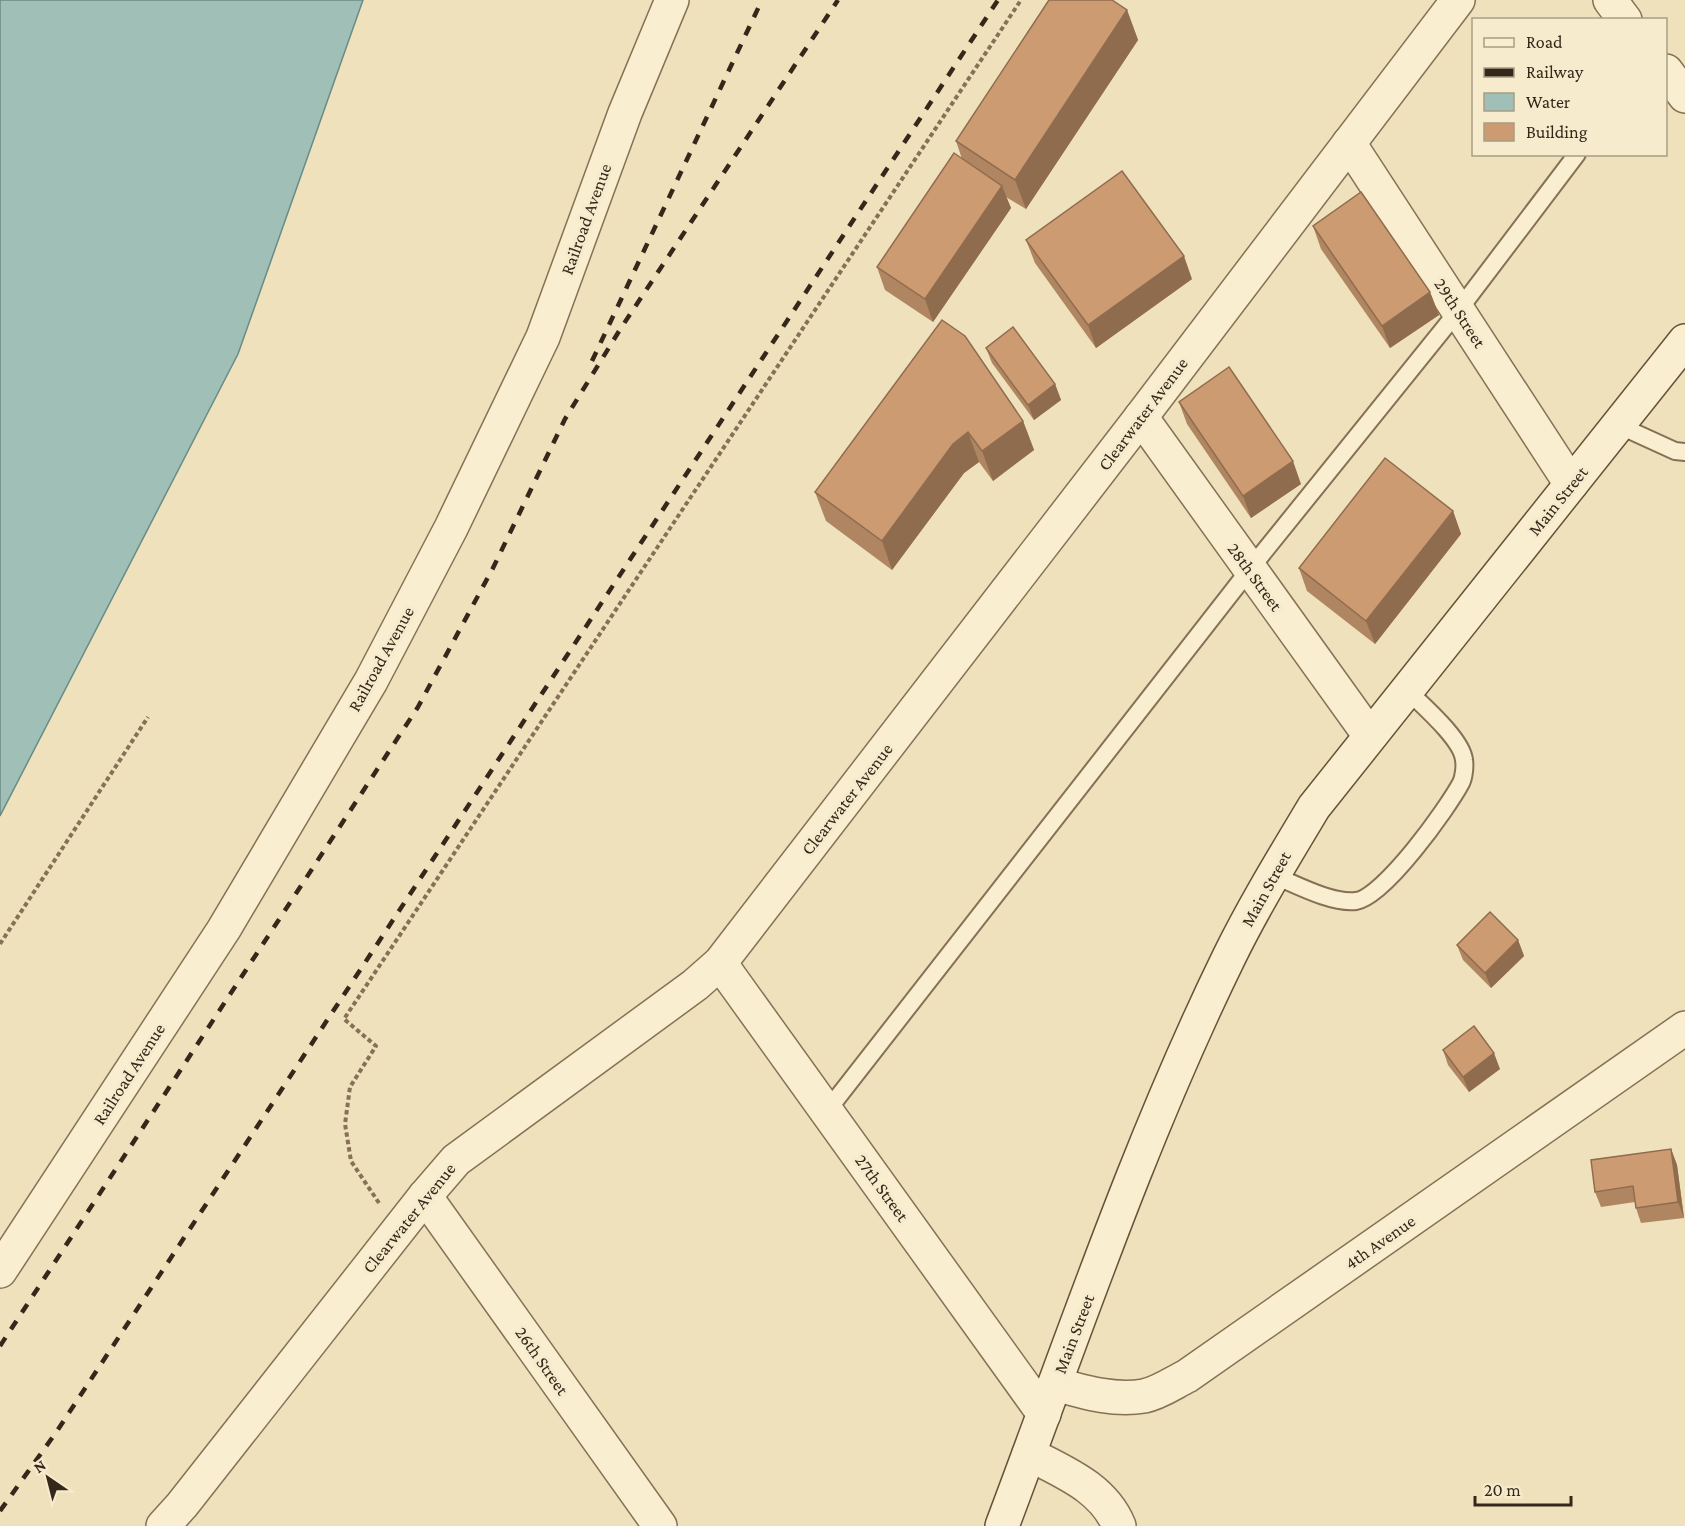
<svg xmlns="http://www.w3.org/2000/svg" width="1685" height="1526" font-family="'Crimson Pro',serif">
	<rect width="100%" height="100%" fill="#eee1bc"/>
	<path fill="#a0bfb7" stroke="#688c85" stroke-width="1.5" d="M0,0H363L238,354L0,816Z"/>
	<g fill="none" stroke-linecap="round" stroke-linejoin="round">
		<defs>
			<g id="lane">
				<path d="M1618,425L1675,451L1685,452"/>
				<path d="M1273,875C1295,884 1332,904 1356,901C1384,897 1447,809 1461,783C1464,777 1465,766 1464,760C1462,739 1422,705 1407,690"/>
				<path d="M827,1111L1250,569L1458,311L1577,154"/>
			</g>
			<g id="street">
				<path d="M1610,0L1625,20"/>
				<path d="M1666,71L1685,96"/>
				<path d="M1349,143L1571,484"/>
				<path d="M1141,417L1370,736"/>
				<path d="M720,963L1044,1414"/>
				<path d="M425,1196L660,1526"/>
				<path d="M0,1271L224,929L371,681L451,528L543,337L625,113L672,0"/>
				<path d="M1055,1384C1084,1392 1113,1401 1144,1396C1159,1393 1173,1383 1187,1376L1685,1028"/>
				<path d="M1029,1454C1063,1472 1103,1487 1119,1526"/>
				<path d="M163,1526L182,1505L425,1196L456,1160L695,985L720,963L1141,417L1458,0"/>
			</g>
			<path id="secondary" d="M1002,1526C1074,1335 1139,1141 1229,957C1254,906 1284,857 1314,807L1685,341"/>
		</defs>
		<use href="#lane" stroke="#867156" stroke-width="20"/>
		<use href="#street" stroke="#867156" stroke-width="36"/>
		<use href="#secondary" stroke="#675239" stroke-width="36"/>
		<g stroke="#867156" stroke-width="4" stroke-dasharray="4.5 3" stroke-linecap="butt">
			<path d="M0,944L148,717"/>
			<path d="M379,1203L351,1161L345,1124L350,1087L376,1046L344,1019L1021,0"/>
		</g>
		<use href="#lane" stroke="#f9eecf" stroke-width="16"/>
		<use href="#street" stroke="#f9eecf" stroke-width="33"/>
		<use href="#secondary" stroke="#f9eecf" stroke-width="33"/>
		<g stroke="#35281b" stroke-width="4.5" stroke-dasharray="10 10" stroke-linecap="butt">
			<path d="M592,361L762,0"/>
			<path d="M0,1346L418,707L493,568L565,419L621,328L838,0"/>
			<path d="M0,1511L57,1431L998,0"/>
		</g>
	</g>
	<g fill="#b08561">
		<path d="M1127,10L1138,40L1026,209L1006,197L1011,208L933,322L885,290L877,267L962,159L956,141Z"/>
		<path d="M1313,226L1430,292L1439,315L1390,348L1321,249Z"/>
		<path d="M1026,240L1192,279L1096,348L1035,263Z"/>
		<path d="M942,320L1023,421L1034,450L993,481L979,462L964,473L892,570L826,521L815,492Z"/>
		<path d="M986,348L1055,384L1061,400L1034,420L992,363Z"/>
		<path d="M1179,402L1301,484L1251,518L1187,424Z"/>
		<path d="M1453,511L1461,534L1375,644L1307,591L1299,568Z"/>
		<path d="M1518,940L1524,956L1491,988L1463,960L1457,945Z"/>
		<path d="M1443,1050L1500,1069L1469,1092L1448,1065Z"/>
		<path d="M1671,1149L1677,1165L1684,1218L1641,1223L1636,1208L1635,1202L1601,1207L1595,1192Z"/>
	</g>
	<g fill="#906c4f">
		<path d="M1127,10L1138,40L1026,209L1015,180Z"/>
		<path d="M1002,186L1011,208L933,322L925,299Z"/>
		<path d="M1184,256L1192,279L1096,348L1088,325Z"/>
		<path d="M1430,292L1439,315L1390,348L1382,326Z"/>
		<path d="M1055,384L1061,400L1034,420L1028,405Z"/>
		<path d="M1023,421L1034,450L993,481L982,451Z"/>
		<path d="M968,432L979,462L964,473L892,570L882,541L953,444Z"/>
		<path d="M1293,461L1301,484L1251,518L1243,496Z"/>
		<path d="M1453,511L1461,534L1375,644L1366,621Z"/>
		<path d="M1518,940L1524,956L1491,988L1485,973Z"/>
		<path d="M1494,1053L1500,1069L1469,1092L1463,1077Z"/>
		<path d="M1671,1149L1677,1165L1684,1218L1678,1202Z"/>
	</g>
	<g fill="#cd9b71" stroke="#906c4f" stroke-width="1.5">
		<path d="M1049,0H1112L1127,10L1015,180L956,141Z"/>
		<path d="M954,153L1002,186L925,299L877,267Z"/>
		<path d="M1122,171L1184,256L1088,325L1026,240Z"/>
		<path d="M1361,192L1430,292L1382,326L1313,226Z"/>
		<path d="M942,320L965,336L1023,421L982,451L968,432L953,444L882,541L815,492Z"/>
		<path d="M1013,327L1055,384L1028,405L986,348Z"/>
		<path d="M1229,367L1293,461L1243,496L1179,402Z"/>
		<path d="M1385,458L1453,511L1366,621L1299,568Z"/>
		<path d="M1490,912L1518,940L1485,973L1457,945Z"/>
		<path d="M1474,1026L1494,1053L1463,1077L1443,1050Z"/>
		<path d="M1671,1149L1678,1202L1636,1208L1633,1186L1595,1192L1591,1160Z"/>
	</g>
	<g text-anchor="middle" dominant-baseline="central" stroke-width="6" stroke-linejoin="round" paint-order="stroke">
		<g font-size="18" fill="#35281b" stroke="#f6ebcc">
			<text transform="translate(586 219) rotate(-70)">Railroad Avenue</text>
			<text transform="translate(1460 313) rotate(57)">29th Street</text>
			<text transform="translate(1143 414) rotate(-53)">Clearwater Avenue</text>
			<text transform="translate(1558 501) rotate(-51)">Main Street</text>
			<text transform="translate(1255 577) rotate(54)">28th Street</text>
			<text transform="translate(381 659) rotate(-61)">Railroad Avenue</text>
			<text transform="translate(847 799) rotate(-52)">Clearwater Avenue</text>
			<text transform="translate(1266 889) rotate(-61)">Main Street</text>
			<text transform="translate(129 1074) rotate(-57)">Railroad Avenue</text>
			<text transform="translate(882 1188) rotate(54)">27th Street</text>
			<text transform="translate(409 1218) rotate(-51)">Clearwater Avenue</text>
			<text transform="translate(1380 1242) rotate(-35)">4th Avenue</text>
			<text transform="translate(1074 1334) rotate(-69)">Main Street</text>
			<text transform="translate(542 1361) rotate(55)">26th Street</text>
		</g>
	</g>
	<rect x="1472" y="18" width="195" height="138" fill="#f6ebcc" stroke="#a99d85" stroke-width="1.5"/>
	<rect x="1484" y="38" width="30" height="9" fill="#f9eecf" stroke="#a99d85" stroke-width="1.5"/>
	<text x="1526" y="48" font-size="18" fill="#35281b">Road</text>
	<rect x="1484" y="68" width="30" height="9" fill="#35281b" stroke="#a99d85" stroke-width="1.5"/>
	<text x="1526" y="78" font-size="18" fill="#35281b">Railway</text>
	<rect x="1484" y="93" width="30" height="18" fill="#a0bfb7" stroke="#a99d85" stroke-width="1.5"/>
	<text x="1526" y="108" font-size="18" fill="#35281b">Water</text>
	<rect x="1484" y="123" width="30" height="18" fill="#cd9b71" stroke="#a99d85" stroke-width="1.5"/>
	<text x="1526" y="138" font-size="18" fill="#35281b">Building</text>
	<g transform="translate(48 1478) rotate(325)" stroke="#f6ebcc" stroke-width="4.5" paint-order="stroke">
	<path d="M0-4.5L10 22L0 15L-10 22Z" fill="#35281b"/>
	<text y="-9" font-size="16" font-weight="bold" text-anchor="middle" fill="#35281b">N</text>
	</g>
	<path d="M1475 1496v9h96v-9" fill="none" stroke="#35281b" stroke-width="3"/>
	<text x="1484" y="1496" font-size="18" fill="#35281b" stroke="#f6ebcc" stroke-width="4.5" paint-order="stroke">20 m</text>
</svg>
